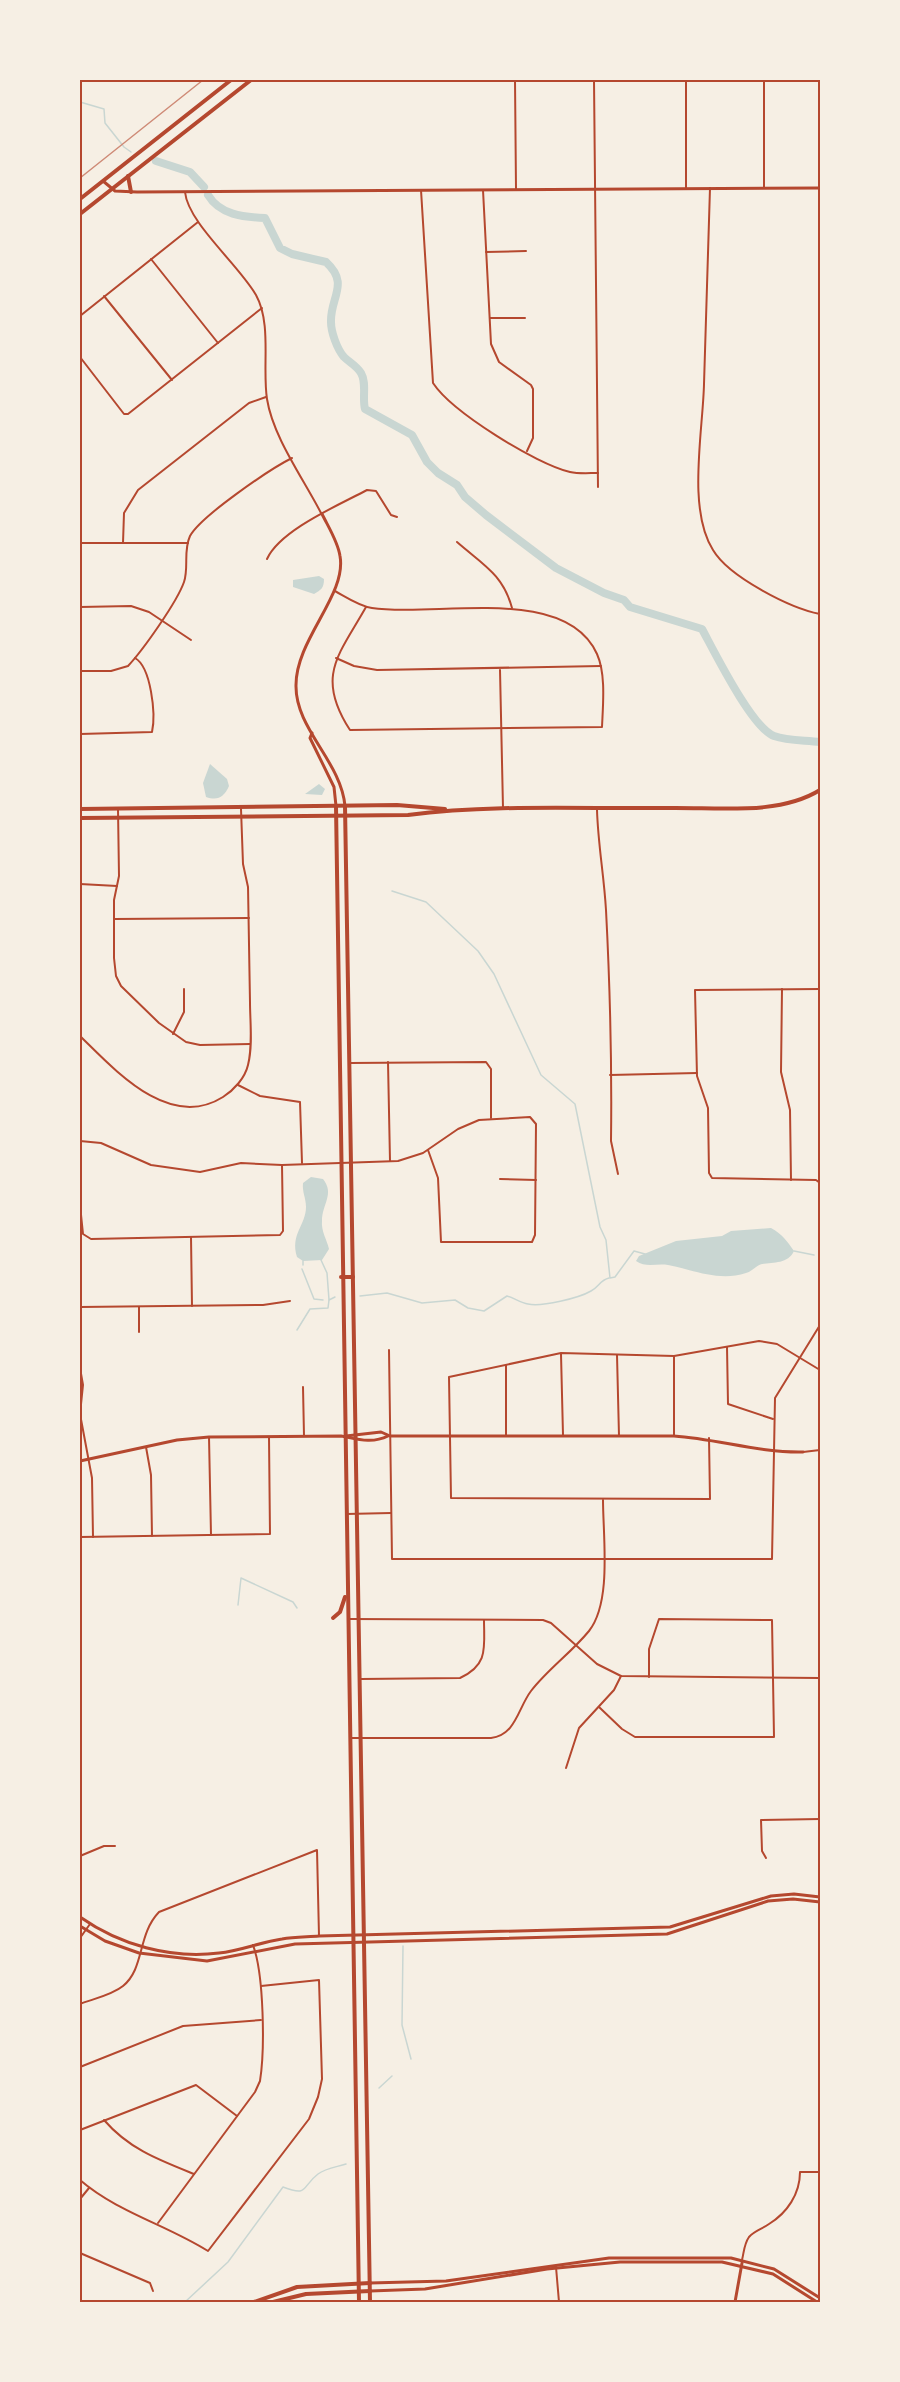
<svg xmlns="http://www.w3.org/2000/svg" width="900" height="2382" font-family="'Golos Text',sans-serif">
	<rect width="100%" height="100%" fill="#f6efe4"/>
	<g fill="#c9d6d2">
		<path d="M319,576L324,579C324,588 321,590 314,594L293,587V580Z"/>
		<path d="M210,764L227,779L229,786C224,797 218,801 206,797L203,783Z"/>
		<path d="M319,784L325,789L322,795L305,794Z"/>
		<path d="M311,1177L323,1179C335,1194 322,1204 322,1221C321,1231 327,1240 329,1249L322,1260L303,1261L297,1257C290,1234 306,1225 306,1207C306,1198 302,1192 303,1183Z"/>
		<path d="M771,1228C782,1234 787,1241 794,1251C788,1264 774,1262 762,1264C757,1265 751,1272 746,1273C719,1282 694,1270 668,1265C657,1263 646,1268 636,1261L639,1256L676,1241L722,1236L731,1231Z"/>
	</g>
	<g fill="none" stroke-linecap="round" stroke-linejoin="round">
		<g stroke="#c9d6d2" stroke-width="1.5">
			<path d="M80,102L104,109L105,123L124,147L131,152"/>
			<path d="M392,891L426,902L478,951L494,974L541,1075L575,1104L600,1227L606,1240L610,1278L615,1277L634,1251L645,1254"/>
			<path d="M794,1251L814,1255"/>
			<path d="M321,1260L327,1273L329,1300L335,1297"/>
			<path d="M303,1265V1261"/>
			<path d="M302,1269L314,1299L323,1300"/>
			<path d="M360,1296L387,1293L422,1303L455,1300L468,1308L484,1311L507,1296C514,1298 521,1303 528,1304C542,1307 579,1298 591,1291C599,1287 600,1280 609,1278"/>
			<path d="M297,1330L310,1309L328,1308L329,1300"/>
			<path d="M238,1605L241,1578L293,1602L297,1608"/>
			<path d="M403,1946L402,2025L411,2059"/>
			<path d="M379,2088L392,2076"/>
			<path d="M185,2302L228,2262L283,2187C309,2197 301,2187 318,2174C326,2168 337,2167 346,2164"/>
		</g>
		<g stroke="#c9d6d2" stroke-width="8">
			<path d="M156,161L190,172L204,187"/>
			<path d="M208,195C220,215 243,217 265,218L280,248L292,254L326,262C350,284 330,297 331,322C331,332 337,349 344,357C349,362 357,366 361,373C367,383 362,398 365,409L412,435L427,462L438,473L457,485L465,497L486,515L556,568L604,593L624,600L630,607L702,629C714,651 752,728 774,736C788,741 806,740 820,742"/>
		</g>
		<g stroke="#b5482f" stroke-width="2">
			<path d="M515,80L516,189"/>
			<path d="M594,80L598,487"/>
			<path d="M686,188V80"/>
			<path d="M710,188C708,253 706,319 704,384C703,431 687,509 713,550C729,577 790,608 820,614"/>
			<path d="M764,188V80"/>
			<path d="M421,190L433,383C452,412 536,464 570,472C579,474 589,473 598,473"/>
			<path d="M483,190L491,344L499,362L531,385L533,389V438L527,451"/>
			<path d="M185,192C188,223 239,265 256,295C272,324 262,367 267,399C273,437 303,478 321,513"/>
			<path d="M486,252L526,251"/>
			<path d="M151,259L218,343"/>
			<path d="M104,296L172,380"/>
			<path d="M80,316L198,222"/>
			<path d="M490,318H525"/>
			<path d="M80,357L124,414H128L262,308"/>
			<path d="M457,542C482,564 503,574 512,608"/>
			<path d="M80,543H188"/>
			<path d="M123,543L124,513L138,490L249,403L266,397"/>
			<path d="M267,559C280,530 339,505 367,490L376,491L391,515L397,517"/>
			<path d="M335,591C346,597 359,606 372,608C433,618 565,583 597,654C606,674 603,704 602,727L350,730C315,676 339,655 366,607"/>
			<path d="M80,607L131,606L149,612L191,640"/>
			<path d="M336,658L354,666L377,670L601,666"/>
			<path d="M500,670L503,808"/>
			<path d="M80,671H111L128,666C143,650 177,602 184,582C189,567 183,551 190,536C201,516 270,469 292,458"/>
			<path d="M80,734L152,732C156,714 151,667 135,658"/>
			<path d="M118,809L119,876L114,900V958L116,976L121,986L159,1023L186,1042L200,1045L250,1044"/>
			<path d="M597,810C598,844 604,876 606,910C610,987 612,1065 611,1141L618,1174"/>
			<path d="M80,884L117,886"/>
			<path d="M114,919L249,918"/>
			<path d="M782,989L781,1072L790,1110L791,1180"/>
			<path d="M820,989L695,990L697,1076L708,1108L709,1173L712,1178L816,1180L820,1183"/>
			<path d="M173,1034L184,1012V989"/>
			<path d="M80,1036C115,1070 169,1131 223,1097C234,1090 245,1078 248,1065C253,1045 250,1022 250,1002C249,963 249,925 248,887L243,864L241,809"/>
			<path d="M388,1062L390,1161"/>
			<path d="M350,1063L486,1062L491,1069V1118"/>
			<path d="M610,1075L697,1073"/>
			<path d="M238,1085L260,1096L300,1102L302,1163"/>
			<path d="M80,1141L101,1143L151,1165L200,1172L241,1163L282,1165L398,1161L423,1153L458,1129L479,1120L530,1117L536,1124L535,1235L532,1242H441L438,1178L428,1150"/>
			<path d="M500,1179L536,1180"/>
			<path d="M80,1205L83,1234L91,1239L280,1235L283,1231L282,1165"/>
			<path d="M191,1237L192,1306"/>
			<path d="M80,1307L263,1305L290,1301"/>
			<path d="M139,1332V1307"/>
			<path d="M727,1347L728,1404L773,1419"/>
			<path d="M389,1350L392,1559H772L775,1398L820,1325"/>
			<path d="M561,1354L563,1435"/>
			<path d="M617,1355L619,1436"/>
			<path d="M506,1365V1435"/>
			<path d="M80,1368L83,1385L80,1414L92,1478L93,1537"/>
			<path d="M303,1387L304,1436"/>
			<path d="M674,1436V1356"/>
			<path d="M209,1437L211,1535"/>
			<path d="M709,1438L710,1499L451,1498L449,1377L561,1353L674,1356L759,1341L777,1344L820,1370"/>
			<path d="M146,1447L151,1475L152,1536"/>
			<path d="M803,1452L820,1450"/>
			<path d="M346,1514L391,1513"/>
			<path d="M80,1537L270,1534L269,1437"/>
			<path d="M350,1619L543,1620L551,1623L597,1664L621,1676L820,1678"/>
			<path d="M361,1679L460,1678C489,1665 484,1647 484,1620"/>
			<path d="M599,1707L622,1729L635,1737H774L772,1620L659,1619L649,1649V1677"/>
			<path d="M350,1738H491C516,1735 518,1708 531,1691C548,1669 571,1653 589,1631C612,1602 603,1537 603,1500"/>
			<path d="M566,1768L579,1728L614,1690L621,1676"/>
			<path d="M80,1856L104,1846H115"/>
			<path d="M766,1858L762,1851L761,1820L820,1819"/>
			<path d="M80,1938L90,1924"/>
			<path d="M80,2004C93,1999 112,1995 123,1986C145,1968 137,1935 159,1912L317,1850L319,1936"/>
			<path d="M80,2067L183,2026L261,2020"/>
			<path d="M104,2120C129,2149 159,2160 194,2174"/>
			<path d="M80,2130L196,2085L237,2116"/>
			<path d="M80,2180C117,2212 167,2225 208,2251L309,2119L318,2097L322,2079L319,1980L261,1986"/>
			<path d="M80,2199L89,2188"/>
			<path d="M158,2223L255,2092L260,2081C265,2049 264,1975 253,1945"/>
			<path d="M80,2253L150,2283L153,2291"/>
			<path d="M742,2260C744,2252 744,2244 749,2237C754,2231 762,2229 769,2224C787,2213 800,2194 800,2172H820"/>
			<path d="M556,2267L559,2302"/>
		</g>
		<g stroke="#b5482f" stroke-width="3">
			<path d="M103,181L115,191L137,192L820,188"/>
			<path d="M322,514C329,528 338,542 340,556C347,595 296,639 296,685C295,729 341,761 345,806"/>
			<path d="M312,733L310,738L334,787L336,806"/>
			<path d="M346,1436L381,1432L390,1436H674C718,1439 759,1453 803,1452"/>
			<path d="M80,1461L177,1440L209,1437L341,1436C357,1439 372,1444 388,1436"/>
			<path d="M80,1917C120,1945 170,1959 219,1953C240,1951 261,1942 282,1939C294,1937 307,1937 319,1936L670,1927L771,1896L794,1894L820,1897"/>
			<path d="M80,1926L105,1941L139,1953L207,1961L295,1944L667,1934L768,1901L793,1899L820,1902"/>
			<path d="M370,2283L446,2281L609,2258H731L774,2269L820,2298"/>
			<path d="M370,2291L425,2289L547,2269L620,2262H722L773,2274L817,2302"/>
			<path d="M735,2302L742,2263"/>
		</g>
		<g stroke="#b5482f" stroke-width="4">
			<path d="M336,806L359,2302"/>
			<path d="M345,806L370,2302"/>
			<path d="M80,809L397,805L445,809"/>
			<path d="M80,818L408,815C494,804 582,809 668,808C717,807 778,816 820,790"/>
			<path d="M341,1277H353"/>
			<path d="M333,1618L340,1612L345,1597"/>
			<path d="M254,2302L297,2287L370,2283"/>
			<path d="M273,2302L306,2294L370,2291"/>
		</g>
		<g stroke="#b5482f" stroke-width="4">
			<path d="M128,176L131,192"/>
			<path d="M80,199L231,80"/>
			<path d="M80,214L251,80"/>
		</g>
		<path stroke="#cf8b77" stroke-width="1.5" d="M80,178L203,80"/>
	</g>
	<rect width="900" height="2382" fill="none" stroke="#f6efe4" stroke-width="162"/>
	<rect x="81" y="81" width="738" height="2220" fill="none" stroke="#b5482f" stroke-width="2"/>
</svg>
